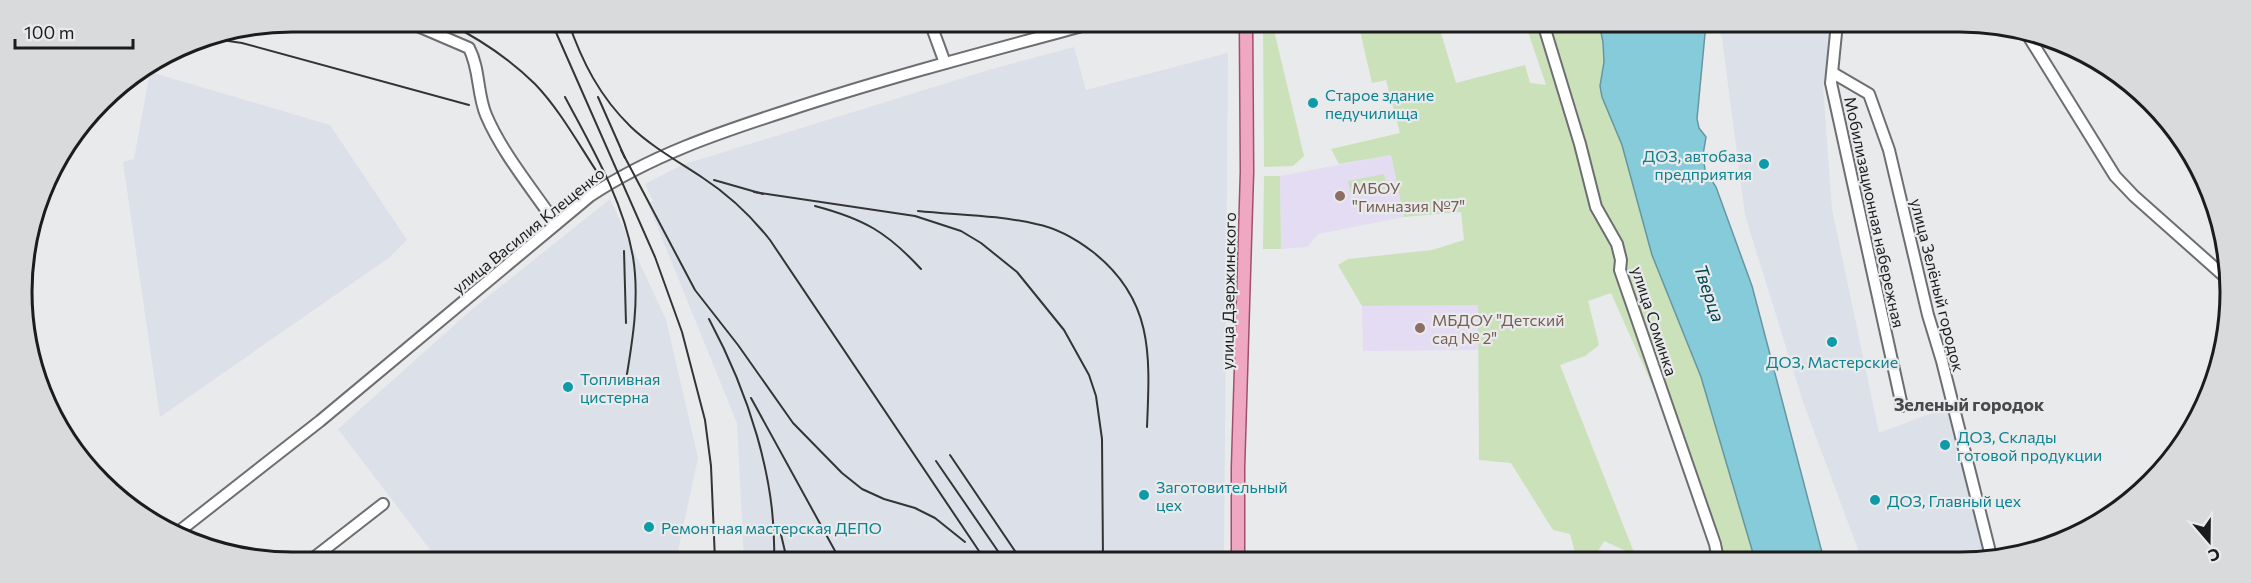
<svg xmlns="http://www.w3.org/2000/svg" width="2251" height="583" font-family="Commissioner,sans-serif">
	<rect width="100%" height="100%" fill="#e9eaec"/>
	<g fill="#dbe0e9">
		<path d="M1718,23H1836L1823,87L1832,209L1879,433L1948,407L1987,560H1862L1803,402L1745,215L1722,38Z"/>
		<path d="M1074,47L1086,90L1228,53L1224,560H744L737,423L648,204L653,201L645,184L682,165L992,69Z"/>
		<path d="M150,72L330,125L407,240L390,257L160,417L123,162L134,159Z"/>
		<path d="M610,199L666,320L698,458L676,560H438L338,429L470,311Z"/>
	</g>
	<g fill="#e3dcf2">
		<path d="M1391,155L1404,217L1318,234L1307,247L1281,249L1280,176Z"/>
		<path d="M1478,305V350L1363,351L1362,306Z"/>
	</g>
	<g fill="#cae1ba">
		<path d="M1263,22H1272L1304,156L1293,166L1264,167Z"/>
		<path d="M1358,22L1438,23L1456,83L1525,65L1530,83L1546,85L1525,23H1599L1603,42L1604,62L1600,86L1602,97L1622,145L1652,255L1701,377L1755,560H1724L1722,541L1611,293L1588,301L1599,345L1585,356L1560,365L1635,555L1604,541L1593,560H1577L1570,534L1553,530L1511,463L1479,460L1478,305L1362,306L1338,265L1348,259L1432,250L1464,240L1461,212L1404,217L1391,155L1339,164L1331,149L1400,133L1386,80L1372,83Z"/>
		<path d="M1384,174L1387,188L1351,196L1348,181Z"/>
		<path d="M1264,176H1280L1281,249H1263Z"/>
	</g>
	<path fill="#86cbd9" stroke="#6696a1" stroke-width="1.5" d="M1599,23H1706L1697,119L1699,128L1706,137L1703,155L1705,170L1716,187L1752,286L1824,560H1755L1701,377L1652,255L1622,145L1602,97L1600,86L1604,62L1603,42Z"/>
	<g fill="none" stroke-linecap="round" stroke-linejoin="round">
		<defs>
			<g id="minor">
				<path d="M406,21L469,48C480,69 477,94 486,115C502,153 533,190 556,224"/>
				<path d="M930,22L945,63"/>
				<path d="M1543,23L1580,144L1596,207L1617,244L1621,260L1620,270L1715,544L1718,560"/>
				<path d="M1837,23L1831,83L1902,406"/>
				<path d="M2027,34L2115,176L2134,196L2224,276"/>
				<path d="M1833,73L1869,94L1889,150L1928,315L1942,361L1992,560"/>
				<path d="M177,533L320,421L590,196C650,156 718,133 786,111C889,77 993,50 1097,22"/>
				<path d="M311,560L383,504"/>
			</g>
			<path id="major" d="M1238,560V468L1247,172L1246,22"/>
		</defs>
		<use href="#minor" stroke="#6d6e71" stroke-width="14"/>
		<use href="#major" stroke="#9f506e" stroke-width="15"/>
		<use href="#minor" stroke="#fff" stroke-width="10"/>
		<use href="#major" stroke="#f0a7c2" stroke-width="12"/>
		<g stroke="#343435" stroke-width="2">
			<path d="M444,21C478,38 508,57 535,84C560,110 579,145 599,175"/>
			<path d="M551,21L655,257L682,332L705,420L711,466L715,560"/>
			<path d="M568,21C582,62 600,97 631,127C652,147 679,162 703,178C729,195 751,216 770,240L985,560"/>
			<path d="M208,38L242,43L469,105"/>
			<path d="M565,97C592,148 623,200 633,257C640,300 632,344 625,386"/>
			<path d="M598,97L625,158"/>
			<path d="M621,150L695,290L738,345L793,423L842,473L862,489L884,499L915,508L935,518L965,542"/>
			<path d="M714,180L763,194"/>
			<path d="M754,192L915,216L961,231L981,243L1017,272L1064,330L1089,375L1096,396L1102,439L1103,560"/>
			<path d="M815,206C864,219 887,232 921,269"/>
			<path d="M918,211C957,215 998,215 1036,224C1057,228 1076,239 1093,252C1154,300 1150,356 1147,427"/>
			<path d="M624,251L626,323"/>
			<path d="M709,319C747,390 777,478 774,560"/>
			<path d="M751,398L840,560"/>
			<path d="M950,455L1021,560"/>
			<path d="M936,461L1004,560"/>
			<path d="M779,526L787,560"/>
		</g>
	</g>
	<g fill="#0f9aa8" stroke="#e9eaec" stroke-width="2">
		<circle cx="1313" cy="103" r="6"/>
		<circle cx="1764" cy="164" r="6"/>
		<circle cx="1832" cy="342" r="6"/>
		<circle cx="568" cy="387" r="6"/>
		<circle cx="1945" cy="445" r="6"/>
		<circle cx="1144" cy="495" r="6"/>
		<circle cx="1875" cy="500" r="6"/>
		<circle cx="649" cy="527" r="6"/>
	</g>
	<g fill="#8d6e63" stroke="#e9eaec" stroke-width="2">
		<circle cx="1340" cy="196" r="6"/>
		<circle cx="1420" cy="328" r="6"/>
	</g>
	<g text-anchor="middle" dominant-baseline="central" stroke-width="4.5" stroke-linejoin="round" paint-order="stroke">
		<g font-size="16" fill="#0d838f" stroke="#e9eaec" text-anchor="start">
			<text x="1325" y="94">Старое здание<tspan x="1325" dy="18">педучилища</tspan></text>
			<text x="1752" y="155" text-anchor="end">ДОЗ, автобаза<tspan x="1752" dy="18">предприятия</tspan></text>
			<text x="1832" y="361" text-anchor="middle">ДОЗ, Мастерские</text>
			<text x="580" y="378">Топливная<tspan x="580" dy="18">цистерна</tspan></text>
			<text x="1957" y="436">ДОЗ, Склады<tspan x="1957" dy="18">готовой продукции</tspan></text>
			<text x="1156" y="486">Заготовительный<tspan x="1156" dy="18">цех</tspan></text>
			<text x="1887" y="500">ДОЗ, Главный цех</text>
			<text x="661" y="527">Ремонтная мастерская ДЕПО</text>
		</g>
		<g font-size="16" fill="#785e54" stroke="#e9eaec" text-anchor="start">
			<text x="1352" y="187">МБОУ<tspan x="1352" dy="18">"Гимназия №7"</tspan></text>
			<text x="1432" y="319">МБДОУ "Детский<tspan x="1432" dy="18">сад № 2"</tspan></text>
		</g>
		<g font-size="16" fill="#1c1c1d" stroke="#e9eaec">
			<text transform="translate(1875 212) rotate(78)">Мобилизационная набережная</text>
			<text transform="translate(528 230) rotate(-39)">улица Василия Клещенко</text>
			<text transform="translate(1938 285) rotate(76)">улица Зелёный городок</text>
			<text transform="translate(1228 291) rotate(-89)">улица Дзержинского</text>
			<text transform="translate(1655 321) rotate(72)">улица Соминка</text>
		</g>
		<g font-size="18" font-style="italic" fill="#00444e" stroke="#e9eaec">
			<text transform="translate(1710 293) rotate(71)">Тверца</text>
		</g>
		<g font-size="18" font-weight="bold" fill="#48494b" stroke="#e9eaec">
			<text x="1969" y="404">Зеленый городок</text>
		</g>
	</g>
	<path d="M0 0H2251V583H0ZM292 32H1960A260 260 0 0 1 2220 292V292A260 260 0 0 1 1960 552H292A260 260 0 0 1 32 292V292A260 260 0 0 1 292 32Z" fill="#d9dadb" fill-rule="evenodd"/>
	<path fill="none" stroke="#1c1c1d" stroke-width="3" d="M292 32H1960A260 260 0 0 1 2220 292V292A260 260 0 0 1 1960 552H292A260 260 0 0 1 32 292V292A260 260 0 0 1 292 32Z"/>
	<g transform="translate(2209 541) rotate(160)" stroke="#e9eaec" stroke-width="4.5" paint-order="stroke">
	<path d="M0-4.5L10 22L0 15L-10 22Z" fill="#1c1c1d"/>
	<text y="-9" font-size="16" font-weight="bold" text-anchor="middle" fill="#1c1c1d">С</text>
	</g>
	<path d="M15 39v9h118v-9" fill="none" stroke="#1c1c1d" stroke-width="3"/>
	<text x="24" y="39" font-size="18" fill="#1c1c1d" stroke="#e9eaec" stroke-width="4.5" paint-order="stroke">100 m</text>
</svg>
